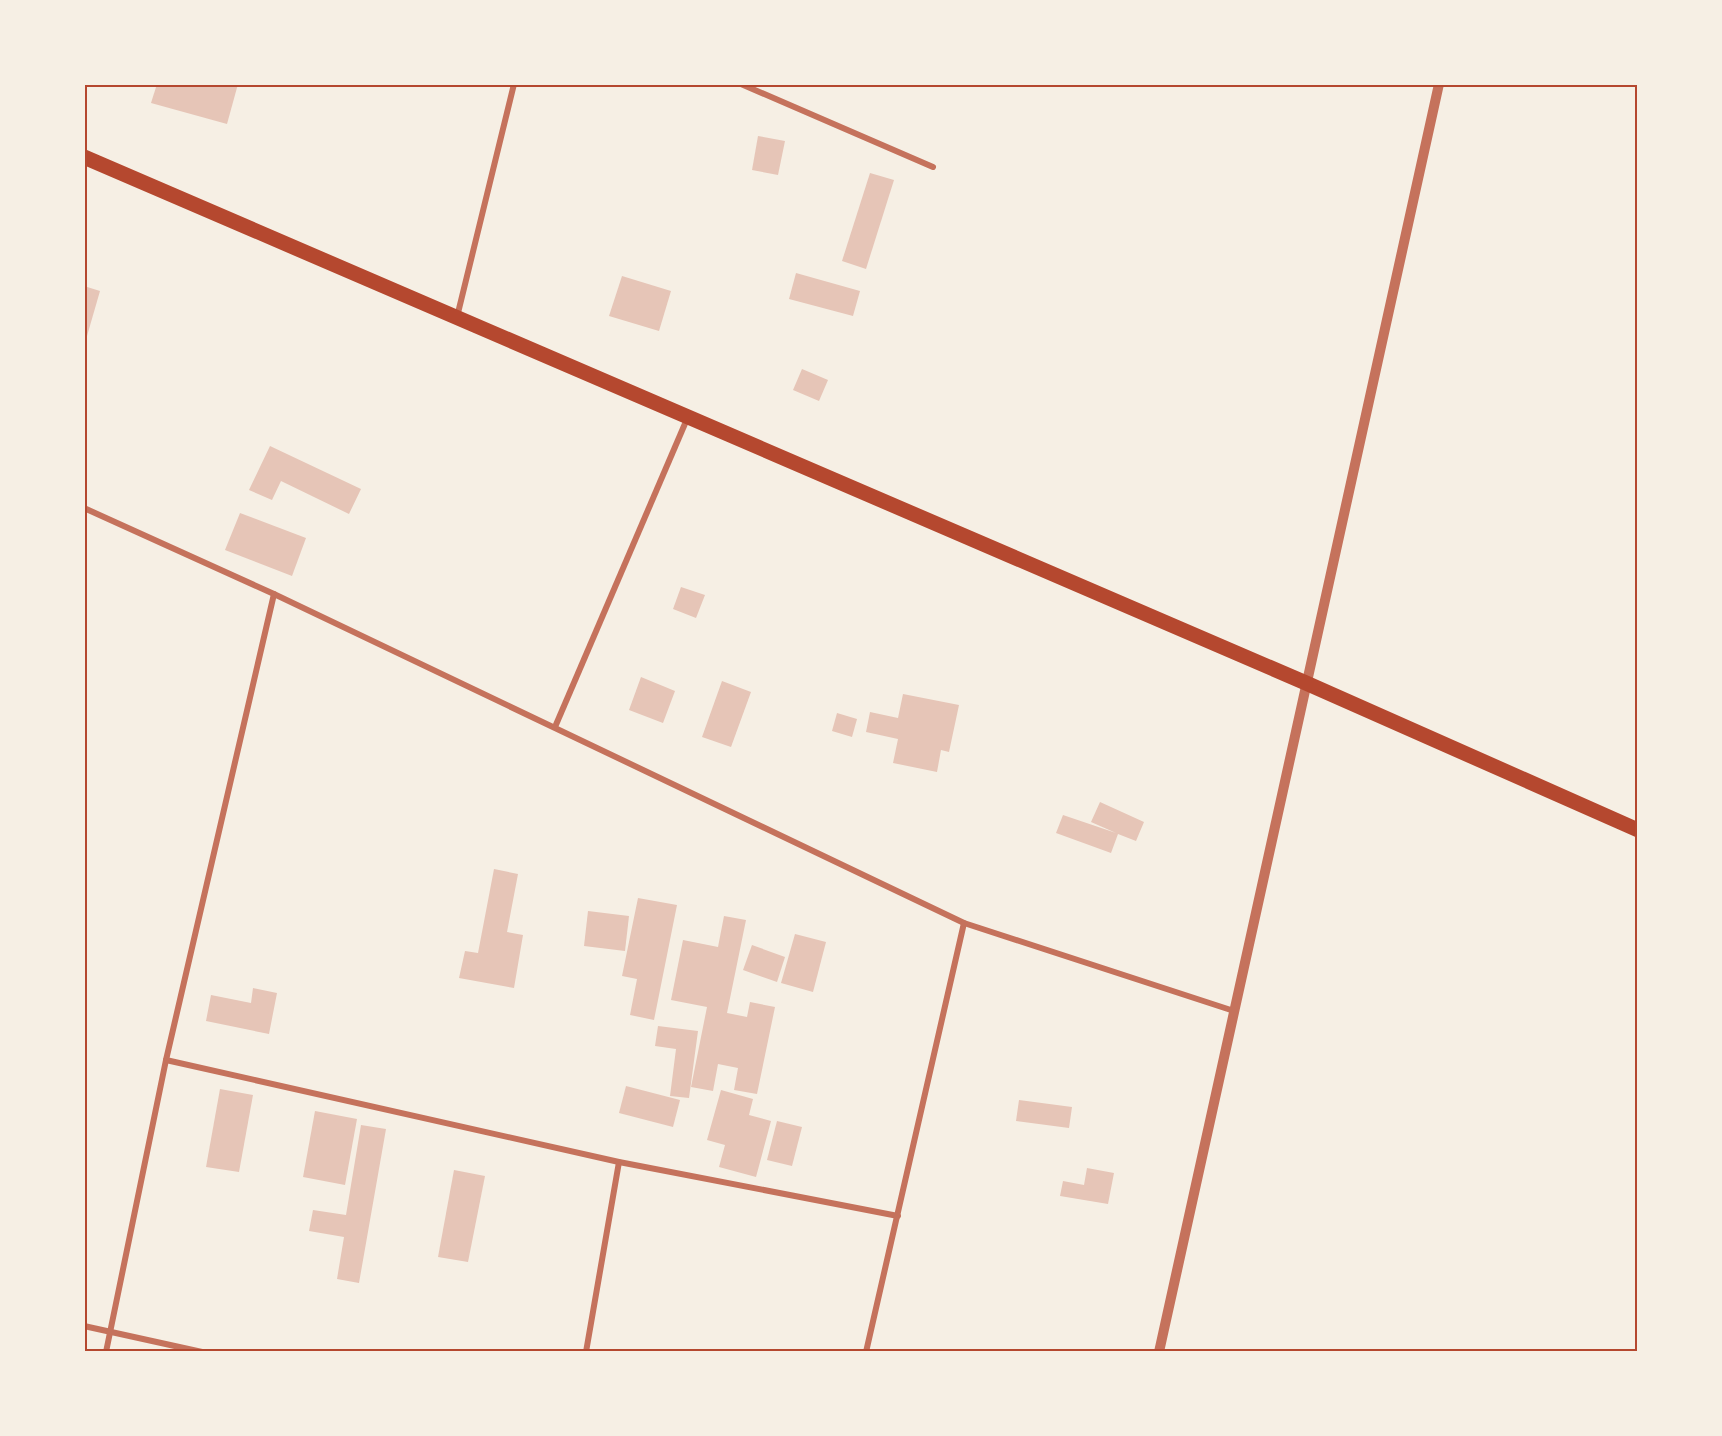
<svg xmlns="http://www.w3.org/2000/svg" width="1722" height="1436" font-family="'PT Sans',sans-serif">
	<rect width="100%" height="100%" fill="#f6efe4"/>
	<g fill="#e6c5b7">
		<path d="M157,84H238L227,124L151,103Z"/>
		<path d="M758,136L785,141L778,175L752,170Z"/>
		<path d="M870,173L894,180L866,269L842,261Z"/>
		<path d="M796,273L860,291L853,316L789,299Z"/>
		<path d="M622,276L671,291L659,331L609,316Z"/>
		<path d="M84,286L100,291L87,336H84Z"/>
		<path d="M802,369L828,380L819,401L793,390Z"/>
		<path d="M270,446L361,489L349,514L281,481L272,500L249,490Z"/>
		<path d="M240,513L306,538L292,576L225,550Z"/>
		<path d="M681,587L705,595L696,618L673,609Z"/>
		<path d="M641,677L675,691L663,723L629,710Z"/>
		<path d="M722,681L751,692L731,747L702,737Z"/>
		<path d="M903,694L959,705L949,752L941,750L937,772L893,763L898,739L866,732L870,712L898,718Z"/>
		<path d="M837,713L857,719L852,737L832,731Z"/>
		<path d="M1100,802L1144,822L1136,841L1118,834L1111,853L1056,833L1063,815L1116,833L1091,822Z"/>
		<path d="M494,869L518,874L507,932L523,935L514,988L459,978L465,951L478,953Z"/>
		<path d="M638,898L677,905L654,1020L630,1015L637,979L622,976Z"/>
		<path d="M588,911L629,916L625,951L584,946Z"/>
		<path d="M724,916L746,920L727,1013L747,1017L750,1002L775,1007L757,1094L734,1090L738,1068L718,1064L713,1091L691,1087L707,1007L671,1000L683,940L718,947Z"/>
		<path d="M795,934L826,942L813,992L781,983Z"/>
		<path d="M752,945L785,957L777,982L743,970Z"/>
		<path d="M253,988L277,993L269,1034L206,1021L211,995L251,1003Z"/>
		<path d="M658,1026L698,1031L689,1098L670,1096L676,1049L655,1046Z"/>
		<path d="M626,1086L680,1100L673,1127L619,1113Z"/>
		<path d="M220,1089L253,1095L239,1172L206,1167Z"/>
		<path d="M721,1090L753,1099L749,1115L771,1121L756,1177L719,1167L725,1145L707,1140Z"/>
		<path d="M1019,1100L1072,1107L1069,1128L1016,1121Z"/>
		<path d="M315,1111L357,1119L345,1185L303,1177Z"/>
		<path d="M777,1121L802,1127L792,1166L767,1160Z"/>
		<path d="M361,1125L386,1129L359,1283L337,1279L344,1237L309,1231L313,1210L346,1215Z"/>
		<path d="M1087,1168L1114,1173L1108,1204L1060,1196L1063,1181L1084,1185Z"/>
		<path d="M454,1170L485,1176L468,1262L438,1257Z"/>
	</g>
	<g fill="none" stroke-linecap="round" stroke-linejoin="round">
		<g stroke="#c5725c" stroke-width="6">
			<path d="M741,84L933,167"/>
			<path d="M457,317L514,84"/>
			<path d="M84,508L274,594L964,923L1234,1011"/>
			<path d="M555,727L687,419"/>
			<path d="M166,1060L619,1162L898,1216"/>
			<path d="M84,1326L202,1352"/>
			<path d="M106,1352L166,1060L274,594"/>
			<path d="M586,1352L619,1162"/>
			<path d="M866,1352L964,923"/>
		</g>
		<path stroke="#c5725c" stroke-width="10" d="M1159,1352L1439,84"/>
		<path stroke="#b5482f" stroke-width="15" d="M84,157L1306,683L1638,830"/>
	</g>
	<rect width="1722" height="1436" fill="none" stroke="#f6efe4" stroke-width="171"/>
	<rect x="86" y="86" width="1550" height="1264" fill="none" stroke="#b5482f" stroke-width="2"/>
</svg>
